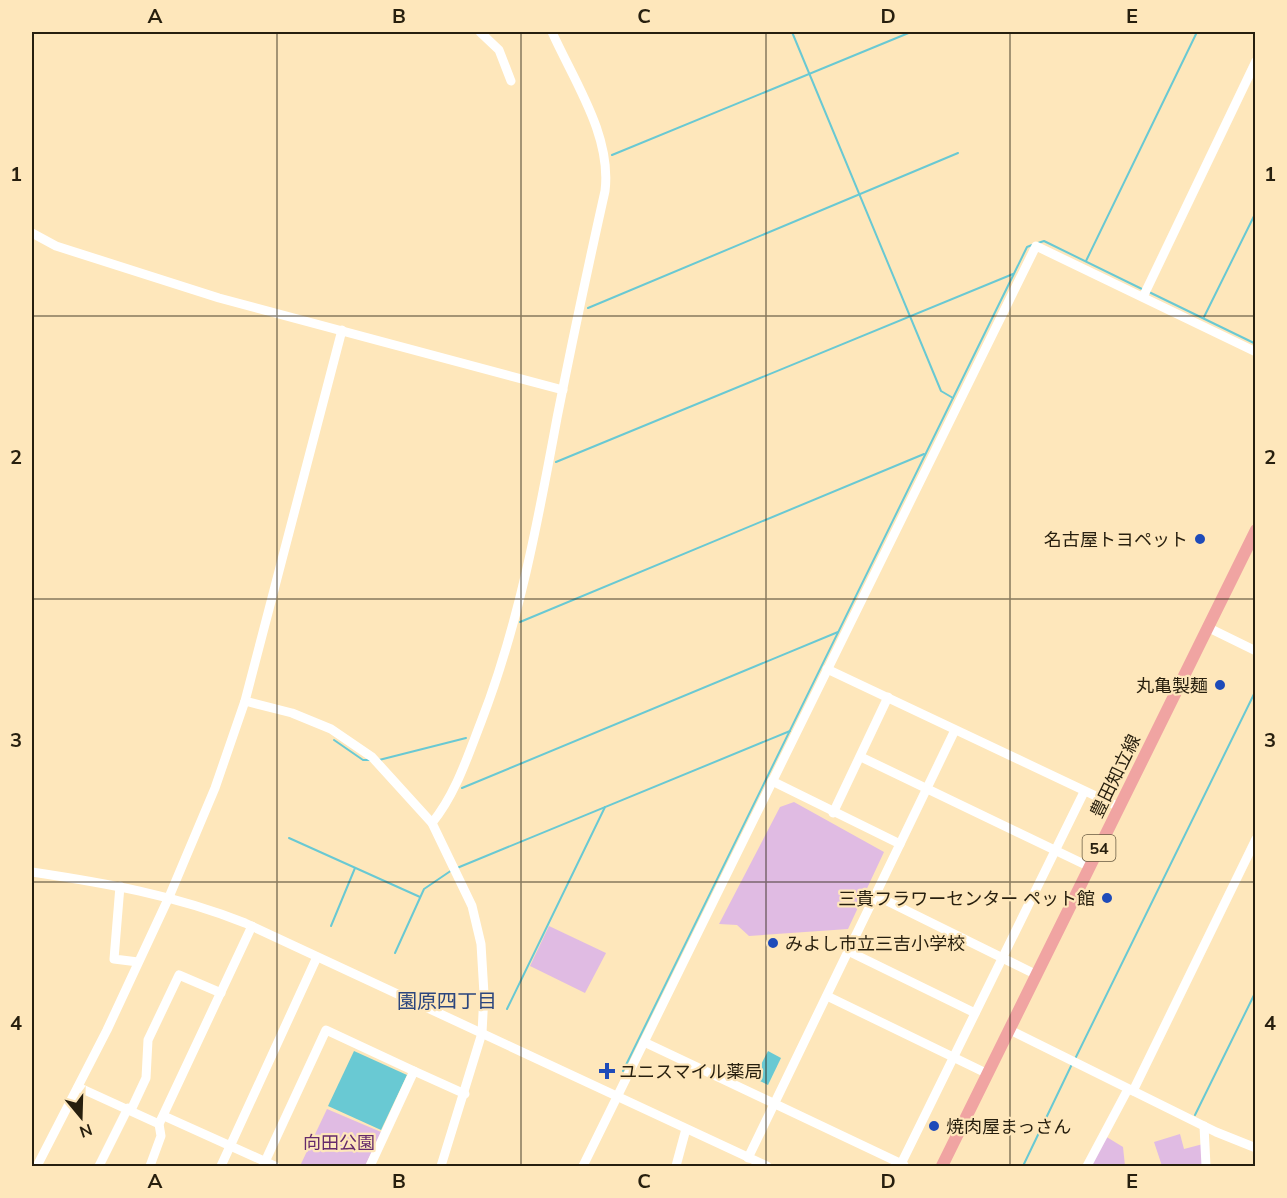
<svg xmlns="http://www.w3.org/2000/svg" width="1287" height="1198" font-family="Mulish,'Noto Sans JP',sans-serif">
	<rect width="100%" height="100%" fill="#fee7bb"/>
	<g fill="#e0bbe3">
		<path d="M794,802L884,852L848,929L749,936L737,925L719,924L780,807Z"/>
		<path d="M549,926L606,953L585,993L530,966Z"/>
		<path d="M327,1109L381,1132L365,1166H300Z"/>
		<path d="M1180,1134L1184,1149L1203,1144L1204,1166H1162L1154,1142Z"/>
		<path d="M1105,1136L1123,1147L1125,1166H1090Z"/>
	</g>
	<g fill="#69c9d3">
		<path d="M354,1051L407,1075L381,1130L328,1106Z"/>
		<path d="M768,1051L781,1058L768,1085L754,1078Z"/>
	</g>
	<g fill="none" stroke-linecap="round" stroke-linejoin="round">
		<g stroke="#69c9d3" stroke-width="2">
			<path d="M792,32L941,391L953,398"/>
			<path d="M561,33L565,32"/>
			<path d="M612,155L911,32"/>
			<path d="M1038,243L1044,241L1144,290"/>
			<path d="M1086,261L1197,32"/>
			<path d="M1149,292L1256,344"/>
			<path d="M588,308L958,153"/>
			<path d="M1204,317L1256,212"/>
			<path d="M556,462L1013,274"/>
			<path d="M520,622L924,454"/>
			<path d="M334,740L363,760H370"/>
			<path d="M379,760L466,738"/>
			<path d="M462,788L838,632"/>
			<path d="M289,838L420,897"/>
			<path d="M457,868L790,731"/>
			<path d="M331,926L355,868"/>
			<path d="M395,953L424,889L452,870"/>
			<path d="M507,1009L605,807"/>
			<path d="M1075,1059L1256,690"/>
			<path d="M623,1071L1027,247L1032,245"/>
			<path d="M1195,1115L1256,991"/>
			<path d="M1023,1166L1072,1064"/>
		</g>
		<g stroke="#fff" stroke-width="9">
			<path d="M480,32L499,50L511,81"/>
			<path d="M32,233L56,246L219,298L563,390"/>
			<path d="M1143,297L1256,61"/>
			<path d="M1209,628L1256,651"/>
			<path d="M827,669L1119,807"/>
			<path d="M245,701L292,713L331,729L372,757L432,823L472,906L481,944L484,994L482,1033L441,1166"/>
			<path d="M861,757L1090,867"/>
			<path d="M833,813L888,697"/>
			<path d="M432,823C456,793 467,758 481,722C519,624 538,521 557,418C572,342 588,267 605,191C612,136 574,81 552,32"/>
			<path d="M900,844L955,730"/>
			<path d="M32,872C105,883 175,895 245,923L767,1166"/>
			<path d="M120,886L114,959L138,962"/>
			<path d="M875,895L1037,975"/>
			<path d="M848,951L975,1013"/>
			<path d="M827,996L988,1074"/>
			<path d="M1010,1030L1216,1132L1256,1148"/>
			<path d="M644,1042L904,1165"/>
			<path d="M78,1087L159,1124"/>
			<path d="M1133,1091L1256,839"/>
			<path d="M131,1110L146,1078L148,1040L179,975L221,993"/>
			<path d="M164,1116L275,1166"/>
			<path d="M1204,1126L1206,1166"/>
			<path d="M748,1158L900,844L772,781"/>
			<path d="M37,1166L107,1030L169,897L215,788L245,701L342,330"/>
			<path d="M99,1166L128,1108"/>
			<path d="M150,1166L161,1136L159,1124L252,926"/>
			<path d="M221,1166L317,957"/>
			<path d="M263,1166L326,1030L414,1071"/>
			<path d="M370,1166L414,1071L465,1094"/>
			<path d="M583,1166L1036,246L1256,352"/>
			<path d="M676,1166L686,1129"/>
			<path d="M900,1166L1084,792"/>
			<path d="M1087,1166L1128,1089"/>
		</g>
		<path stroke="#f0a4a2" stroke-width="12" d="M942,1166L1256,530"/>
	</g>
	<path fill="none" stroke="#271f0e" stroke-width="1.5" stroke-opacity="0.55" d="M277,32V1166M521,32V1166M766,32V1166M1010,32V1166M32,316H1256M32,599H1256M32,882H1256"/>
	<g fill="#1e4bb9" stroke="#fee7bb" stroke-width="2">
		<circle cx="1200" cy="539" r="6"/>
		<circle cx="1220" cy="685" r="6"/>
		<circle cx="1107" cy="898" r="6"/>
		<circle cx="773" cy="943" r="6"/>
		<path d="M604 1062h6v6h6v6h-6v6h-6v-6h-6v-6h6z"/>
		<circle cx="934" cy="1126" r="6"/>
	</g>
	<g text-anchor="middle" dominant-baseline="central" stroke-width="4.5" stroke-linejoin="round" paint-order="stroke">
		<rect fill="#fee7bb" stroke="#685b42" stroke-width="1.5" x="1082.5" y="835" width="33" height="26" rx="4.5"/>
		<g font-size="16" font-weight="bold" fill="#271f0e">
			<text x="1099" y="848">54</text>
		</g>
		<g font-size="18" fill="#271f0e" stroke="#fee7bb" text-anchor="end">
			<text x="1188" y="539">名古屋トヨペット</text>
			<text x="1208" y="685">丸亀製麺</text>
			<text x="1095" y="898">三貴フラワーセンター ペット館</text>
			<text x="785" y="943" text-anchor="start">みよし市立三吉小学校</text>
			<text x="619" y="1071" text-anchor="start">ユニスマイル薬局</text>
			<text x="946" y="1126" text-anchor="start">焼肉屋まっさん</text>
		</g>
		<g font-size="18" fill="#271f0e" stroke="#fee7bb">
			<text transform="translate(1115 776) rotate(-64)">豊田知立線</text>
		</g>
		<g font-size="18" fill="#652a6b" stroke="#fee7bb">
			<text x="339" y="1142">向田公園</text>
		</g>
		<g font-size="20" fill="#2c467e" stroke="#fee7bb">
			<text x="447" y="1000">園原四丁目</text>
		</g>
	</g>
	<rect width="1287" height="1198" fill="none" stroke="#fee7bb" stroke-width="66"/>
	<g transform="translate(81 1117) rotate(161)" stroke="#fee7bb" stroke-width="4.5" paint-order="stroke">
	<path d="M0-4.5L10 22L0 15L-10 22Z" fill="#271f0e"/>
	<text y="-9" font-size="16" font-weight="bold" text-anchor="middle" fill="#271f0e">N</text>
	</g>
	<rect x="33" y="33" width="1221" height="1132" fill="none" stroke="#271f0e" stroke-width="2"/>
	<g font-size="20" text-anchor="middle" font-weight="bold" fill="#271f0e">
		<text x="155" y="23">A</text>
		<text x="399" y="23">B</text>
		<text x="644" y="23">C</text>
		<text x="888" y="23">D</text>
		<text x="1132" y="23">E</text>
		<text x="16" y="181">1</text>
		<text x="1270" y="181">1</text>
		<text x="16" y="464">2</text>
		<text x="1270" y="464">2</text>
		<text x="16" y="747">3</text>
		<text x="1270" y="747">3</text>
		<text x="16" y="1030">4</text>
		<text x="1270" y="1030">4</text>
		<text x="155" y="1188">A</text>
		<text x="399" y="1188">B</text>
		<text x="644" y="1188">C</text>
		<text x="888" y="1188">D</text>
		<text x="1132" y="1188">E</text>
	</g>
</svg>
